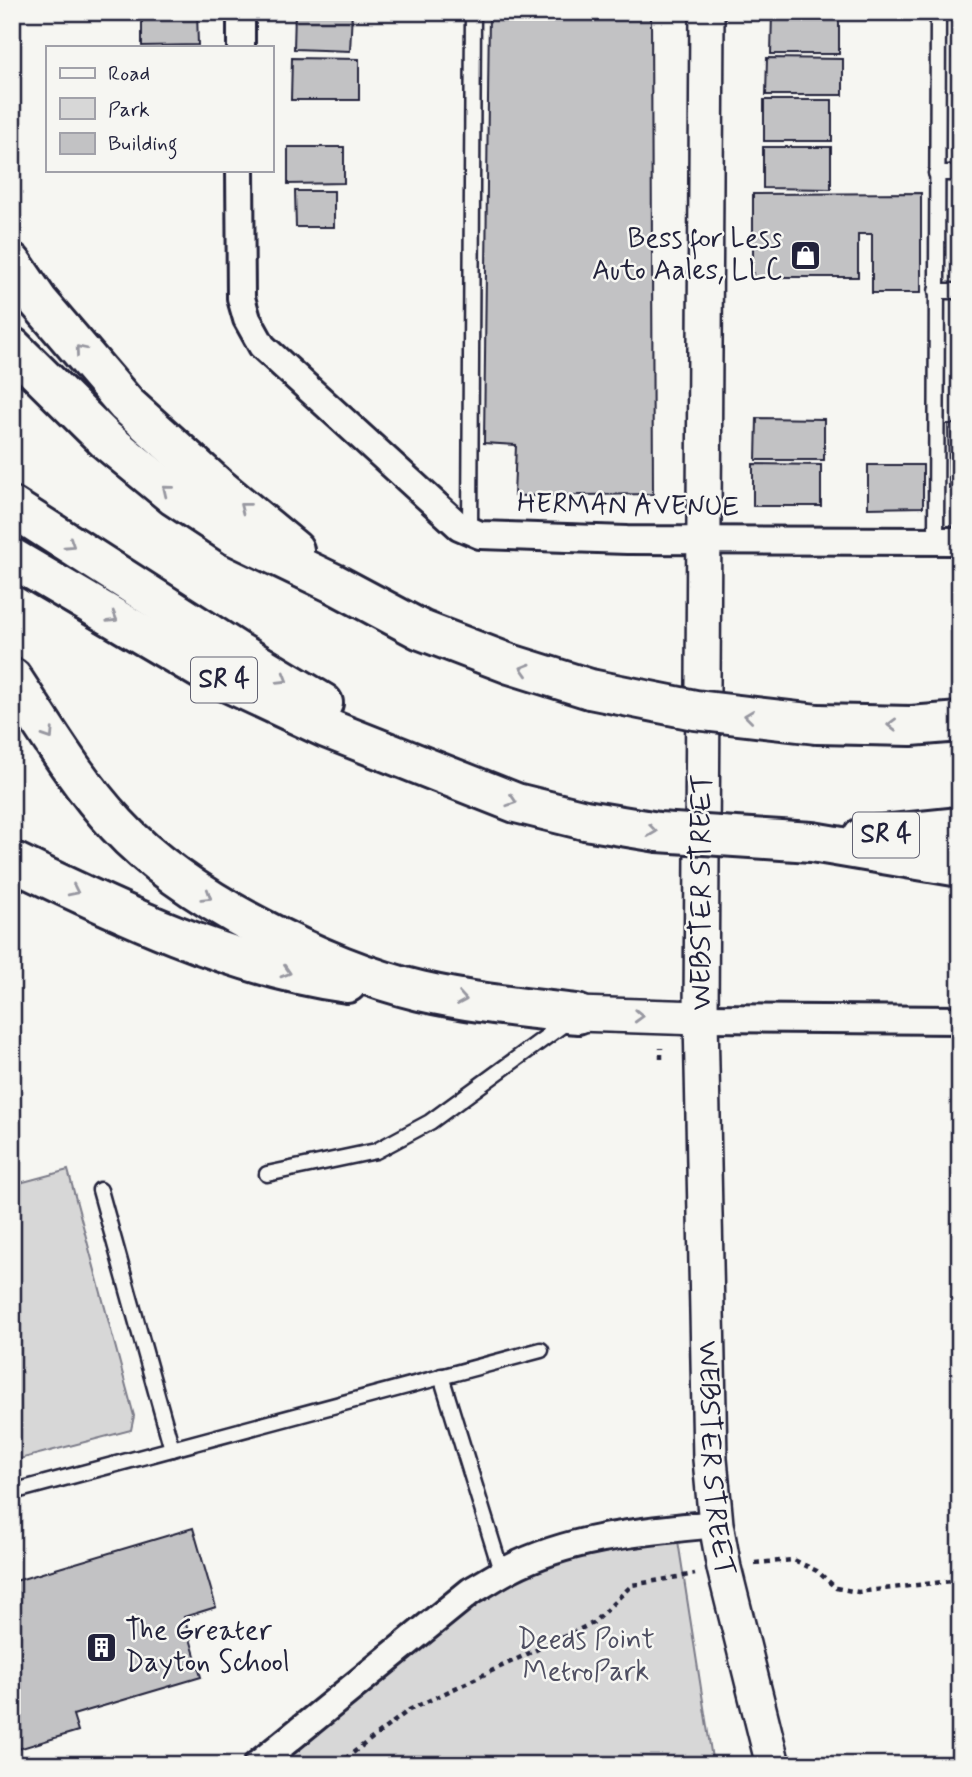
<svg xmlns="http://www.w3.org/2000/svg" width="972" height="1777" font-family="Mynerve,sans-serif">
	<rect width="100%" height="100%" fill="#f6f6f2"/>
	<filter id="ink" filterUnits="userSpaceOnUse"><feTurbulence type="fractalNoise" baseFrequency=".0143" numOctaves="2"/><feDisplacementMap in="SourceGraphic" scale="14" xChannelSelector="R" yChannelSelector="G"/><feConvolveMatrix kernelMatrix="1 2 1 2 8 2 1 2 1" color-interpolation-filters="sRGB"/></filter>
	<g filter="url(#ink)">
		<g fill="#d7d7d7" stroke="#7c7c89" stroke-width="2">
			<path d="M68,1170L134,1416L131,1430L12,1461V1185Z"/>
			<path d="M676,1528L713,1765H257L502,1574Z"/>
		</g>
		<g fill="#c2c2c4" stroke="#22223b" stroke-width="2">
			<path d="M142,12H197L198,45L142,46Z"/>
			<path d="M295,12H352L350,51L294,49Z"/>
			<path d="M489,12H651L653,494L514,496L516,445L484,443Z"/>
			<path d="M954,12H960V58H953Z"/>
			<path d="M772,13H839V54H771Z"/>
			<path d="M292,58L359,59V100H291Z"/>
			<path d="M767,58L843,59V95H766Z"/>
			<rect x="764" y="100" width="68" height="41"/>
			<path d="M288,147H344V183L288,184Z"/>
			<path d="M763,147H831V189L763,188Z"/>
			<path d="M295,191H334V227H296Z"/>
			<path d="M921,193V293H872V234H858V277H753V194Z"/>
			<path d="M757,418L824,419V460H756Z"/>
			<path d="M948,424H960V488H949Z"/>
			<path d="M753,464L821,465V506H753Z"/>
			<path d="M868,465H923V507L868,508Z"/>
			<path d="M193,1528L216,1607L184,1617L201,1677L73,1715L78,1731L12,1751V1582Z"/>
		</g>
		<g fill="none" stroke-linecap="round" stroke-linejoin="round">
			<defs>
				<g id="service">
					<path d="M936,173H960"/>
					<path d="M936,291H960"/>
					<path d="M470,531L473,12"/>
					<path d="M936,541L938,12"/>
					<path d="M267,1174L376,1151L430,1122L568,1021"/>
					<path d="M100,1190L172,1449"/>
					<path d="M441,1376L502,1574"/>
					<path d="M12,1492L541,1350"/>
				</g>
				<g id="minor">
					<path d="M241,47V12"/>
					<path d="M240,170L241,298L247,319L262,346L459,526L480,535L627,540L960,541"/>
					<path d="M701,1018L960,1020"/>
					<path d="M257,1765L471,1591C484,1584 496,1576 509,1569C572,1536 647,1531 716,1524"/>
				</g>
				<g id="tertiary">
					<path id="s1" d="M707,12L701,1018L710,1459L716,1524L724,1568L773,1765"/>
					<path d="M577,1014L701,1018"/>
				</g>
				<g id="motorway">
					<path d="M12,263L38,301L126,404L219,488L294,550"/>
					<path d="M12,347L106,440L174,496L235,536L333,583L421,630L510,664L590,689"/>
					<path d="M12,507L238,652L323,703"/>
					<path d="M12,558L204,671L326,728L516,803L585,820"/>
					<path d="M12,678C45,728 76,781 117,825C183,897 325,969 420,991C472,1003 525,1008 577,1014"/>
					<path d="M817,724L911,726L960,722"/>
					<path d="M863,837L960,827"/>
					<path d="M812,842L960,867"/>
					<path d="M12,861C115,911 234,968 347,983"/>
				</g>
			</defs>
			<use href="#service" stroke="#22223b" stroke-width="19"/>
			<use href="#minor" stroke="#22223b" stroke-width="32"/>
			<use href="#tertiary" stroke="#22223b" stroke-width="38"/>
			<use href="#motorway" stroke="#22223b" stroke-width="44"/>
			<g stroke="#22223b" stroke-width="4.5" stroke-dasharray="5 5" stroke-linecap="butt">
				<path d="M661,1059V1048"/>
				<path d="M755,1563L794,1560L817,1571L836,1588L858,1592L960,1580"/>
				<path d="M337,1765L409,1710L593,1623L632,1585L695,1574"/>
			</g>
			<use href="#service" stroke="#f6f6f2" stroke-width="14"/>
			<use href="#minor" stroke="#f6f6f2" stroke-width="26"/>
			<use href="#tertiary" stroke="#f6f6f2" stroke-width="33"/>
			<use href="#motorway" stroke="#f6f6f2" stroke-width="38"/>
			<defs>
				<g id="motorway-bridge">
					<path d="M590,689L695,710L817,724"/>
					<path d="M585,820L658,832L812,842"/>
				</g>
			</defs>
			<use href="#motorway-bridge" stroke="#22223b" stroke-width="44" stroke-linecap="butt"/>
			<use href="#motorway-bridge" stroke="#f6f6f2" stroke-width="38"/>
		</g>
		<defs><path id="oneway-chevron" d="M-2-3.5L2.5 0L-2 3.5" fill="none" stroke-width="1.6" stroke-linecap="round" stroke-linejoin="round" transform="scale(1.75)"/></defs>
		<g stroke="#9797a0">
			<use href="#oneway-chevron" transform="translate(80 350) rotate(-130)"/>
			<use href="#oneway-chevron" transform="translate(167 490) rotate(-141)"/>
			<use href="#oneway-chevron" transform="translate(244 507) rotate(-142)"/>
			<use href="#oneway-chevron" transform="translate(70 544) rotate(33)"/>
			<use href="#oneway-chevron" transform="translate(113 618) rotate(31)"/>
			<use href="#oneway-chevron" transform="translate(525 669) rotate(-163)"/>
			<use href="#oneway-chevron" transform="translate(283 679) rotate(31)"/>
			<use href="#oneway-chevron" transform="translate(749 716) rotate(-173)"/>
			<use href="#oneway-chevron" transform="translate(892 725) rotate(-179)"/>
			<use href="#oneway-chevron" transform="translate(49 735) rotate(57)"/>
			<use href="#oneway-chevron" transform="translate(512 801) rotate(18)"/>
			<use href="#oneway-chevron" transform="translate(652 831) rotate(8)"/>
			<use href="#oneway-chevron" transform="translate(74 891) rotate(26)"/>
			<use href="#oneway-chevron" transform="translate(207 896) rotate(32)"/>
			<use href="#oneway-chevron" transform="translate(286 972) rotate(17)"/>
			<use href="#oneway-chevron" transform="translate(462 999) rotate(10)"/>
			<use href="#oneway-chevron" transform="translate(639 1016) rotate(2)"/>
		</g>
	</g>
	<defs>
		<symbol id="shop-square" viewBox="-11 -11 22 22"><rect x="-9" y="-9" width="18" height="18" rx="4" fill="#22223b" stroke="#f6f6f2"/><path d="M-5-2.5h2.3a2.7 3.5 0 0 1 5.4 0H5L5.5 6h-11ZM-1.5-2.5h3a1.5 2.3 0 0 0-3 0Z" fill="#fff"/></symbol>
		<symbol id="building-square" viewBox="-11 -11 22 22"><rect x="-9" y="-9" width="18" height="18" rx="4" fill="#22223b" stroke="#f6f6f2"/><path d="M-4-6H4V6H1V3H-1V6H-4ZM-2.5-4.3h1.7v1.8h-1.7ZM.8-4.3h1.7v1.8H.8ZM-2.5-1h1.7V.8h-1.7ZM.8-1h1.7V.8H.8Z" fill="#fff"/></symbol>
	</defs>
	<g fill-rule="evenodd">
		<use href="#shop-square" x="788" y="238" width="35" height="35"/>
		<use href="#building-square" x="84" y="1630" width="35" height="35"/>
	</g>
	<g text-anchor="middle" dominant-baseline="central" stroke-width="5" stroke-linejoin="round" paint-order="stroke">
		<g fill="#f6f6f2" stroke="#626272" stroke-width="2">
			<rect x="191" y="657.5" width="66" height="45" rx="5"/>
			<rect x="853" y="812.5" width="66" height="45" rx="5"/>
		</g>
		<g font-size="26" font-weight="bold" fill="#22223b">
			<text x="224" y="680">SR 4</text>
			<text x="886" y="835">SR 4</text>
		</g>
		<g font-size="28" fill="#22223b" stroke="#f6f6f2" text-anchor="end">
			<text x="782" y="239">Bess for Less<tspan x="782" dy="32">Auto Aales, LLC</tspan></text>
			<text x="125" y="1631" text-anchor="start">The Greater<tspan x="125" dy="32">Dayton School</tspan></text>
		</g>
		<g font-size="28" fill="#22223b" stroke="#f6f6f2">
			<text transform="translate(628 506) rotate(1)">HERMAN AVENUE</text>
			<text transform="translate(702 892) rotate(-90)">WEBSTER STREET</text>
			<text stroke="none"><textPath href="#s1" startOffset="1447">WEBSTER STREET</textPath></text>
		</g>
		<g font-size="28" fill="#4f4f62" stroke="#f6f6f2">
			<text x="586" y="1640">Deeds Point<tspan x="586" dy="32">MetroPark</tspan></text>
		</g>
	</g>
	<rect width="972" height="1777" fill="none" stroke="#f6f6f2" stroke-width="42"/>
	<rect x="21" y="21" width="930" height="1735" fill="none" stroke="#22223b" stroke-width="2.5" filter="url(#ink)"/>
	<rect x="46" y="46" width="228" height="126" fill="#f6f6f2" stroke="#a1a1a9" stroke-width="2"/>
	<rect x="60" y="68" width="35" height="10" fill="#f6f6f2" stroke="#a1a1a9" stroke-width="2"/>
	<text x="108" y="80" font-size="21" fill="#22223b">Road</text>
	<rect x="60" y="98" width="35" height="21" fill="#d7d7d7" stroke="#a1a1a9" stroke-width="2"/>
	<text x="108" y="116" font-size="21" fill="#22223b">Park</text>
	<rect x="60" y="133" width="35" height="21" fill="#c2c2c4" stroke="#a1a1a9" stroke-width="2"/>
	<text x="108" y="150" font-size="21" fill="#22223b">Building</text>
</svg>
